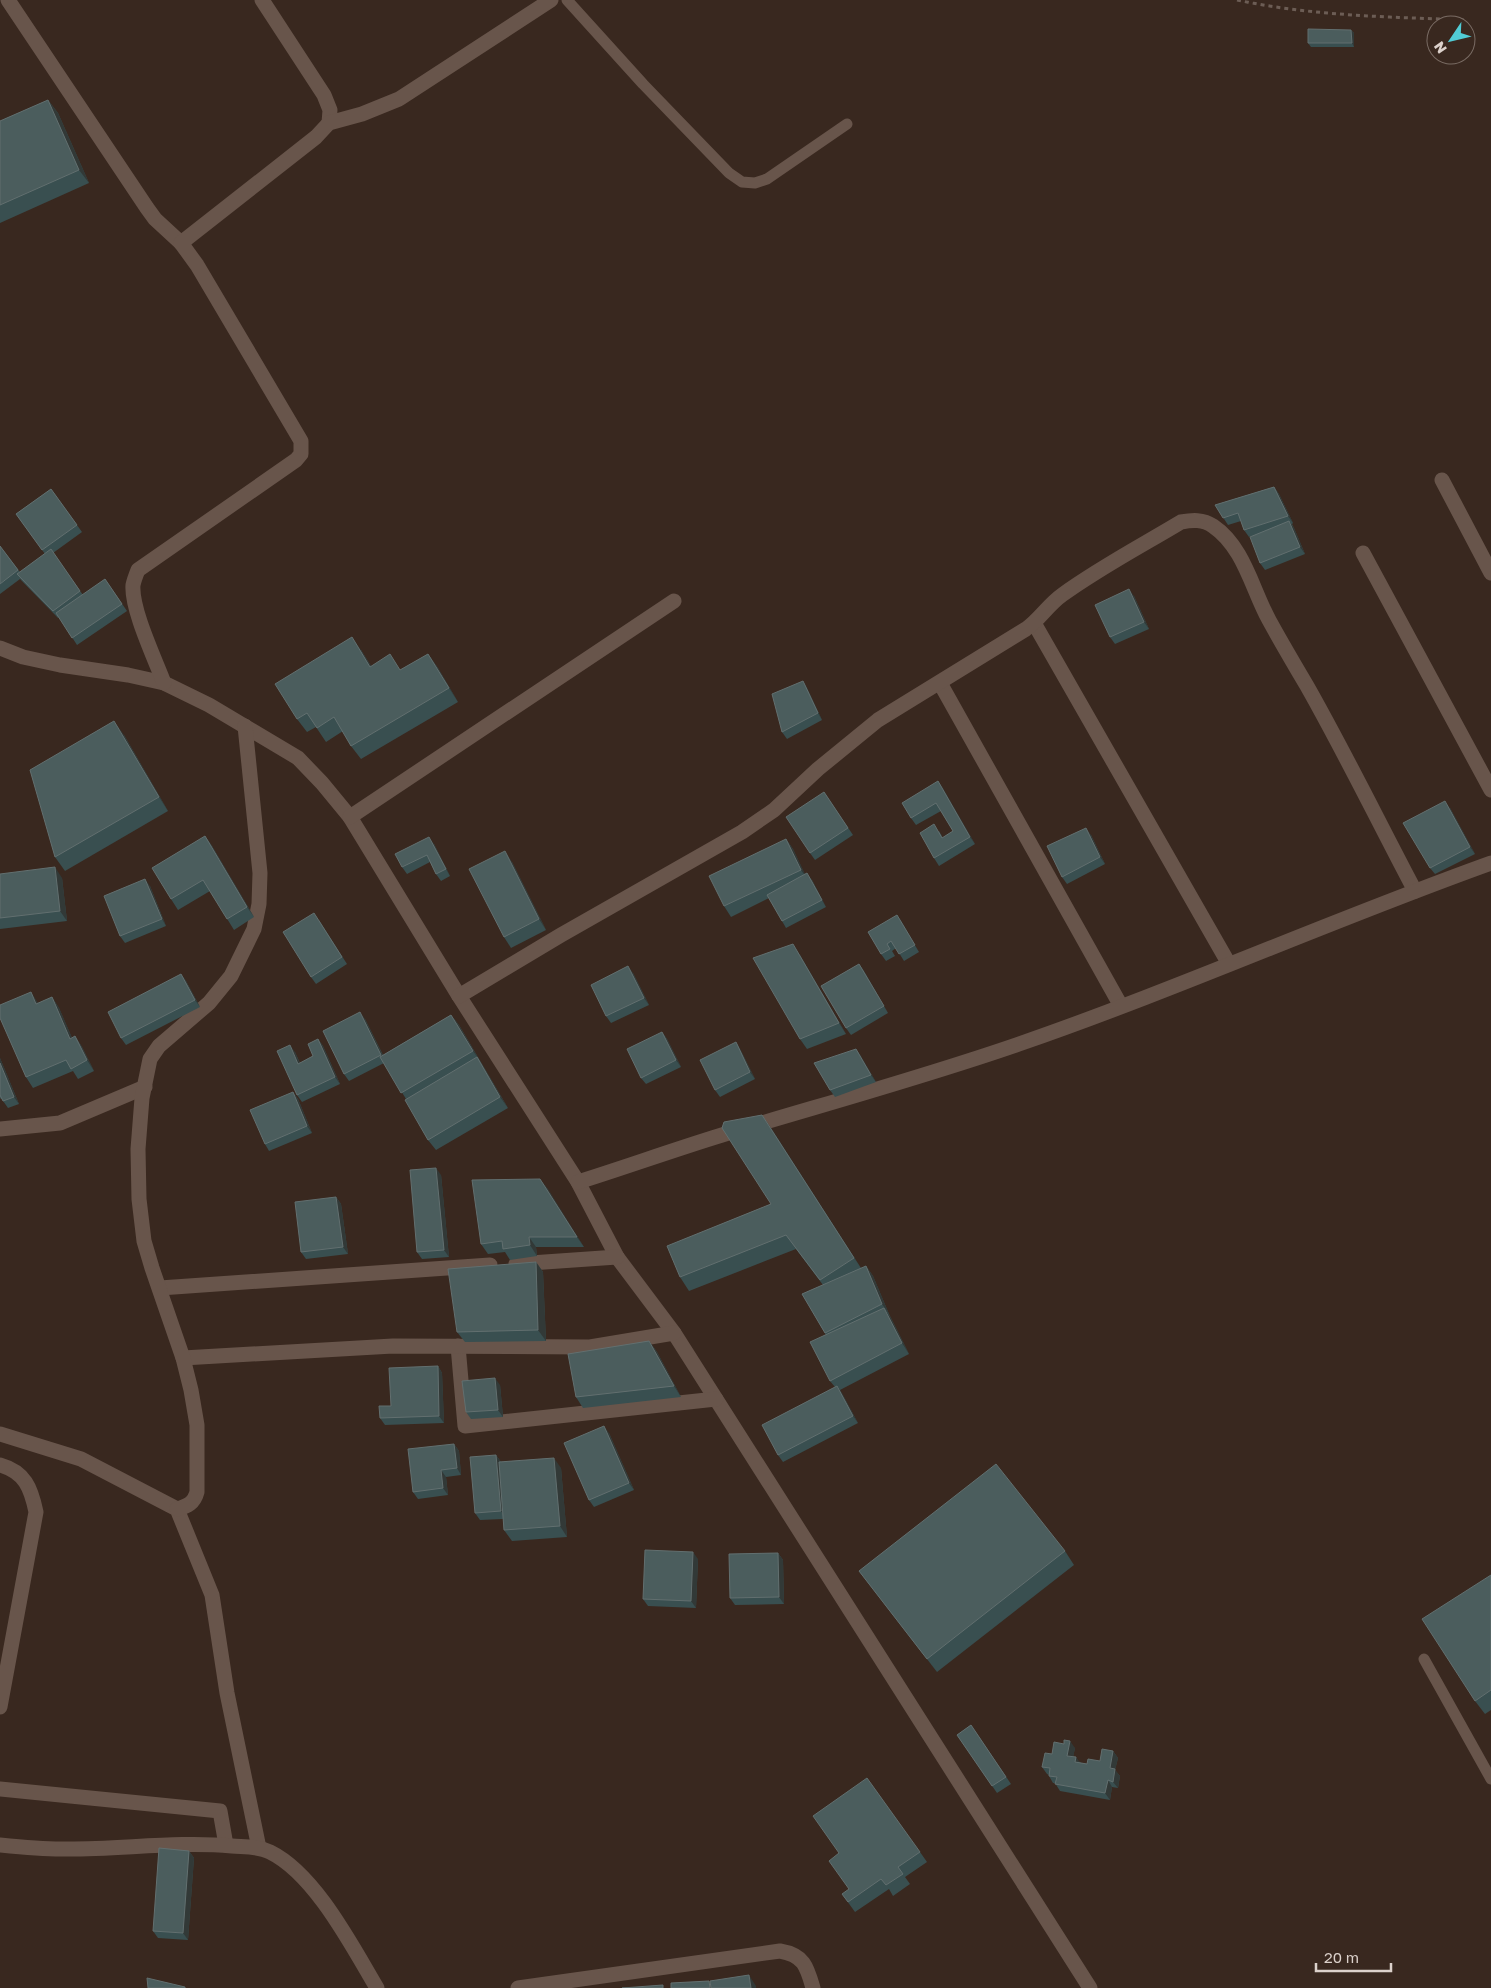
<svg xmlns="http://www.w3.org/2000/svg" width="1491" height="1988" font-family="'Golos Text',sans-serif">
	<rect width="100%" height="100%" fill="#39281f"/>
	<g fill="none" stroke-linecap="round" stroke-linejoin="round">
		<path stroke="#6c5d55" stroke-width="3" stroke-dasharray="4 4" stroke-linecap="butt" d="M1237,0C1312,16 1390,17 1467,20"/>
		<g stroke="#68554b" stroke-width="11">
			<path d="M567,0L643,84L729,173L742,182L755,183L767,179L847,124"/>
			<path d="M1424,1659L1491,1779"/>
		</g>
		<g stroke="#68554b" stroke-width="15">
			<path d="M8,0L147,208L155,219L181,243"/>
			<path d="M262,0L324,95L330,110L329,123"/>
			<path d="M1442,480L1491,573"/>
			<path d="M1363,553L1491,790"/>
			<path d="M1034,623L1229,964"/>
			<path d="M0,648L23,657L60,665L128,675L164,683L209,705L298,758L322,783L350,817L459,996L578,1182L617,1257L674,1333L1090,1988"/>
			<path d="M164,683C155,659 131,609 133,585C134,580 136,575 138,570L296,460L301,454V441L197,265L181,243L316,137L329,123L362,114L399,99L551,0"/>
			<path d="M940,683L1121,1006"/>
			<path d="M350,817L674,601"/>
			<path d="M459,996L561,935L742,832L774,810L818,769L878,720L1026,629C1040,619 1048,605 1062,595C1099,568 1141,546 1181,522C1192,520 1203,519 1213,526C1244,547 1252,589 1269,620C1281,642 1294,664 1307,686C1345,753 1379,823 1415,891"/>
			<path d="M0,1129L60,1123L145,1087"/>
			<path d="M578,1182C626,1167 673,1150 722,1135C821,1105 921,1078 1019,1044C1178,989 1332,920 1491,863"/>
			<path d="M516,1264L617,1257"/>
			<path d="M160,1288L490,1265"/>
			<path d="M458,1346L465,1426L716,1399"/>
			<path d="M183,1358L393,1346L590,1347L674,1333"/>
			<path d="M0,1434L81,1459L177,1509L212,1595L227,1693L259,1848"/>
			<path d="M0,1465C25,1472 31,1488 36,1512L0,1707"/>
			<path d="M177,1509C188,1506 194,1503 197,1492V1425L191,1390L183,1358L152,1268L144,1241L139,1199L138,1149L142,1098L150,1059L159,1046L209,1003L231,976L254,929L259,904L260,873L245,726"/>
			<path d="M0,1789L220,1811L226,1845"/>
			<path d="M0,1845C20,1847 41,1849 61,1849C118,1850 175,1841 232,1846C245,1847 258,1846 270,1852C315,1874 352,1946 377,1988"/>
			<path d="M518,1988L780,1951C804,1955 807,1967 813,1988"/>
		</g>
	</g>
	<g fill="#394f50">
		<path d="M1351,30L1354,33V47H1311L1308,43Z"/>
		<path d="M48,100L58,113L89,183L0,223V121Z"/>
		<path d="M1274,487L1279,494L1293,523L1292,524L1294,528L1305,554L1265,570L1260,563L1252,536L1249,537L1244,530L1241,521L1228,525L1215,505Z"/>
		<path d="M51,489L82,532L53,553L83,595L105,579L127,611L77,645L59,617L58,618L20,579L0,594V546L20,572L45,554L16,514Z"/>
		<path d="M1134,596L1149,629L1115,644L1110,637Z"/>
		<path d="M361,650L371,666L401,670L428,654L438,668L458,702L361,759L351,746L343,731L326,742L316,727L307,732L297,719Z"/>
		<path d="M803,681L807,688L822,720L787,739L782,732Z"/>
		<path d="M124,735L168,811L65,871L55,857Z"/>
		<path d="M938,781L975,844L939,866L934,858L939,831L943,838L953,831L941,811L916,825L911,818Z"/>
		<path d="M824,792L853,835L815,860L810,853Z"/>
		<path d="M1450,808L1475,854L1435,874L1430,868Z"/>
		<path d="M1091,835L1105,864L1067,884L1062,877Z"/>
		<path d="M205,836L212,846L254,917L234,930L210,891L178,910L171,899Z"/>
		<path d="M786,839L793,849L805,875L812,880L826,907L786,928L782,921L769,898L731,917L724,906Z"/>
		<path d="M434,844L450,876L441,881L436,874L430,862L407,874L402,867Z"/>
		<path d="M512,862L546,930L511,948L504,937Z"/>
		<path d="M0,874L62,878L67,921L0,929Z"/>
		<path d="M150,886L166,926L125,943L120,936Z"/>
		<path d="M897,915L919,952L904,961L896,948L892,951L895,956L886,961L881,954Z"/>
		<path d="M319,920L347,964L316,984L311,977Z"/>
		<path d="M800,955L846,1034L807,1049L800,1039Z"/>
		<path d="M859,964L864,971L888,1013L851,1035L846,1028Z"/>
		<path d="M633,973L649,1005L611,1023L606,1016Z"/>
		<path d="M181,974L186,981L200,1007L126,1045L121,1038Z"/>
		<path d="M52,997L59,1008L72,1038L75,1036L82,1047L94,1071L78,1079L73,1071L33,1088L26,1077L39,1003Z"/>
		<path d="M451,1015L459,1025L508,1108L436,1150L428,1140L406,1099L384,1063L349,1081L344,1074L365,1019L383,1055Z"/>
		<path d="M662,1032L667,1039L681,1067L646,1084L641,1078Z"/>
		<path d="M318,1039L323,1046L340,1084L302,1102L297,1095L295,1052L300,1063L313,1056Z"/>
		<path d="M736,1042L740,1049L755,1079L720,1097L715,1090Z"/>
		<path d="M856,1049L876,1082L835,1097L830,1090Z"/>
		<path d="M0,1058L19,1104L8,1108L1,1098L0,1099Z"/>
		<path d="M293,1092L298,1099L312,1133L269,1151L265,1144Z"/>
		<path d="M771,1128L861,1268L866,1266L873,1276L889,1314L909,1354L840,1390L858,1423L783,1462L778,1455L835,1387L830,1381L826,1335L802,1294L823,1285L796,1249L689,1291L680,1277L771,1204Z"/>
		<path d="M441,1175L449,1257L422,1259L417,1252Z"/>
		<path d="M540,1179L584,1247H536L537,1256L510,1260L505,1252L488,1254L481,1244Z"/>
		<path d="M336,1197L341,1204L348,1254L306,1259L301,1252Z"/>
		<path d="M536,1262L543,1272L546,1341L465,1342L457,1332Z"/>
		<path d="M649,1341L657,1352L681,1397L583,1408L576,1397Z"/>
		<path d="M438,1366L442,1373L444,1423L385,1425L380,1418L391,1406Z"/>
		<path d="M500,1385L503,1417L471,1419L466,1412Z"/>
		<path d="M609,1433L634,1490L594,1507L589,1500Z"/>
		<path d="M454,1444L459,1451L461,1475L446,1477L448,1495L418,1499L413,1492Z"/>
		<path d="M496,1455L501,1462L561,1468L567,1537L512,1541L504,1530L503,1519L480,1520L475,1513Z"/>
		<path d="M1065,1551L1074,1565L937,1672L869,1584L859,1571Z"/>
		<path d="M778,1553L783,1560L784,1604L735,1605L730,1598Z"/>
		<path d="M698,1559L696,1608L648,1606L643,1599Z"/>
		<path d="M1491,1575V1710L1485,1714L1475,1701Z"/>
		<path d="M971,1725L1011,1784L997,1793L957,1735Z"/>
		<path d="M1064,1744L1075,1748L1073,1757L1081,1763L1087,1764L1100,1761L1113,1751L1118,1758L1115,1770L1120,1776L1118,1788L1112,1787L1110,1800L1060,1791L1055,1783H1053L1049,1776V1775L1047,1774L1042,1767L1052,1754Z"/>
		<path d="M189,1851L194,1858L188,1940L158,1938L153,1931Z"/>
		<path d="M920,1852L927,1862L905,1877L910,1884L893,1896L889,1889L855,1912L842,1894Z"/>
	</g>
	<g fill="#323937">
		<path d="M1351,30L1354,33V47L1352,43Z"/>
		<path d="M48,100L58,113L89,183L79,170Z"/>
		<path d="M1274,487L1279,494L1293,523L1288,516Z"/>
		<path d="M1289,521L1294,528L1305,554L1300,547Z"/>
		<path d="M1129,589L1134,596L1149,629L1144,622Z"/>
		<path d="M352,637L361,650L380,680L370,667Z"/>
		<path d="M428,654L438,668L458,702L449,688Z"/>
		<path d="M803,681L807,688L822,720L818,713Z"/>
		<path d="M114,721L124,735L168,811L159,797Z"/>
		<path d="M938,781L943,788L975,844L970,837Z"/>
		<path d="M1445,801L1450,808L1475,854L1470,847Z"/>
		<path d="M1086,828L1091,835L1105,864L1100,857Z"/>
		<path d="M205,836L212,846L254,917L247,907Z"/>
		<path d="M429,837L434,844L450,876L446,869Z"/>
		<path d="M786,839L793,849L808,880L801,870Z"/>
		<path d="M505,851L512,862L546,930L539,919Z"/>
		<path d="M55,867L62,878L67,921L60,911Z"/>
		<path d="M807,873L812,880L826,907L822,900Z"/>
		<path d="M145,879L150,886L166,926L162,919Z"/>
		<path d="M897,915L902,922L919,952L915,945Z"/>
		<path d="M793,944L800,955L846,1034L839,1023Z"/>
		<path d="M859,964L864,971L888,1013L884,1006Z"/>
		<path d="M628,966L633,973L649,1005L644,998Z"/>
		<path d="M181,974L186,981L200,1007L195,1000Z"/>
		<path d="M31,992L38,1003L36,1004Z"/>
		<path d="M52,997L59,1008L77,1049L70,1039Z"/>
		<path d="M360,1012L365,1019L386,1062L381,1055Z"/>
		<path d="M451,1015L459,1025L480,1061L473,1051Z"/>
		<path d="M662,1032L667,1039L681,1067L676,1060Z"/>
		<path d="M75,1036L82,1047L94,1071L87,1060Z"/>
		<path d="M318,1039L323,1046L340,1084L335,1077Z"/>
		<path d="M736,1042L740,1049L755,1079L750,1072Z"/>
		<path d="M290,1045L295,1052L303,1071L298,1064Z"/>
		<path d="M856,1049L861,1056L876,1082L871,1075Z"/>
		<path d="M477,1057L484,1068L508,1108L500,1097Z"/>
		<path d="M0,1058L19,1104L14,1097L0,1063Z"/>
		<path d="M293,1092L298,1099L312,1133L307,1126Z"/>
		<path d="M762,1115L771,1128L863,1272L854,1258Z"/>
		<path d="M436,1168L441,1175L449,1257L444,1250Z"/>
		<path d="M540,1179L548,1189L584,1247L577,1237Z"/>
		<path d="M336,1197L341,1204L348,1254L343,1247Z"/>
		<path d="M529,1237L536,1247L537,1256L530,1245Z"/>
		<path d="M536,1262L543,1272L546,1341L538,1330Z"/>
		<path d="M866,1266L873,1276L889,1314L882,1304Z"/>
		<path d="M884,1308L891,1318L909,1354L902,1343Z"/>
		<path d="M649,1341L657,1352L681,1397L674,1386Z"/>
		<path d="M438,1366L442,1373L444,1423L439,1416Z"/>
		<path d="M495,1378L500,1385L503,1417L498,1410Z"/>
		<path d="M837,1386L842,1393L858,1423L853,1416Z"/>
		<path d="M604,1426L609,1433L634,1490L629,1483Z"/>
		<path d="M454,1444L459,1451L461,1475L457,1468Z"/>
		<path d="M496,1455L501,1462L506,1518L501,1511Z"/>
		<path d="M554,1458L561,1468L567,1537L560,1526Z"/>
		<path d="M441,1470L446,1477L448,1495L443,1488Z"/>
		<path d="M693,1552L698,1559L696,1608L691,1601Z"/>
		<path d="M778,1553L783,1560L784,1604L779,1597Z"/>
		<path d="M1070,1741L1075,1748L1072,1763L1067,1756Z"/>
		<path d="M1113,1751L1118,1758L1115,1770L1120,1776L1118,1788L1113,1782L1110,1768Z"/>
		<path d="M1076,1757L1081,1764L1075,1762Z"/>
		<path d="M1108,1780L1112,1787L1110,1800L1105,1793Z"/>
		<path d="M189,1851L194,1858L188,1940L183,1933Z"/>
		<path d="M749,1975L756,1986V1988H751Z"/>
	</g>
	<g fill="#4b5d5d" stroke="#626f6f">
		<path d="M1308,29L1351,30L1352,43H1308Z"/>
		<path d="M48,100L79,170L0,205V121Z"/>
		<path d="M1274,487L1288,516L1244,530L1238,513L1223,518L1215,505Z"/>
		<path d="M51,489L77,525L42,550L16,514Z"/>
		<path d="M1289,521L1300,547L1260,563L1250,537Z"/>
		<path d="M0,546L18,570L0,584Z"/>
		<path d="M51,549L80,591L53,611L17,574Z"/>
		<path d="M105,579L122,604L72,638L56,613Z"/>
		<path d="M1129,589L1144,622L1110,637L1095,605Z"/>
		<path d="M352,637L370,667L390,654L400,670L428,654L449,688L351,746L334,717L317,728L307,713L297,719L275,684Z"/>
		<path d="M803,681L818,713L782,732L772,694Z"/>
		<path d="M114,721L159,797L55,857L30,770Z"/>
		<path d="M938,781L970,837L934,858L920,833L934,824L942,838L953,831L936,803L911,818L902,803Z"/>
		<path d="M824,792L848,828L810,853L786,817Z"/>
		<path d="M1445,801L1470,847L1430,868L1403,823Z"/>
		<path d="M1086,828L1100,857L1062,877L1047,846Z"/>
		<path d="M205,836L247,907L227,919L203,880L171,899L152,868Z"/>
		<path d="M429,837L446,869L436,874L427,855L402,867L395,854Z"/>
		<path d="M786,839L801,870L724,906L709,876Z"/>
		<path d="M505,851L539,919L504,937L469,869Z"/>
		<path d="M55,867L60,911L0,918V874Z"/>
		<path d="M807,873L822,900L782,921L767,895Z"/>
		<path d="M145,879L162,919L120,936L104,896Z"/>
		<path d="M314,913L342,957L311,977L283,932Z"/>
		<path d="M897,915L915,945L899,954L891,941L887,944L890,949L881,954L868,932Z"/>
		<path d="M793,944L839,1023L800,1039L753,958Z"/>
		<path d="M859,964L884,1006L846,1028L821,986Z"/>
		<path d="M628,966L644,998L606,1016L591,985Z"/>
		<path d="M181,974L195,1000L121,1038L108,1012Z"/>
		<path d="M31,992L36,1004L52,997L70,1039L75,1036L87,1060L71,1069L66,1060L26,1077L0,1018V1005Z"/>
		<path d="M360,1012L381,1055L344,1074L323,1031Z"/>
		<path d="M451,1015L473,1051L401,1093L380,1057Z"/>
		<path d="M662,1032L676,1060L641,1078L627,1049Z"/>
		<path d="M318,1039L335,1077L297,1095L277,1051L290,1045L298,1064L313,1056L308,1044Z"/>
		<path d="M736,1042L750,1072L715,1090L700,1060Z"/>
		<path d="M856,1049L871,1075L830,1090L814,1063Z"/>
		<path d="M477,1057L500,1097L428,1140L405,1100Z"/>
		<path d="M0,1063L14,1097L3,1101L0,1095Z"/>
		<path d="M293,1092L307,1126L265,1144L250,1110Z"/>
		<path d="M762,1115L854,1258L820,1280L786,1235L680,1277L667,1246L771,1204L722,1128L724,1122Z"/>
		<path d="M436,1168L444,1250L417,1252L410,1170Z"/>
		<path d="M540,1179L577,1237H529L530,1245L503,1249L502,1241L481,1244L472,1180Z"/>
		<path d="M336,1197L343,1247L301,1252L295,1202Z"/>
		<path d="M536,1262L538,1330L457,1332L448,1269Z"/>
		<path d="M866,1266L882,1304L825,1333L802,1294Z"/>
		<path d="M884,1308L902,1343L830,1381L810,1342Z"/>
		<path d="M649,1341L674,1386L576,1397L568,1354Z"/>
		<path d="M438,1366L439,1416L380,1418L379,1406H391L389,1368Z"/>
		<path d="M495,1378L498,1410L466,1412L462,1381Z"/>
		<path d="M837,1386L853,1416L778,1455L762,1425Z"/>
		<path d="M604,1426L629,1483L589,1500L564,1443Z"/>
		<path d="M454,1444L457,1468L441,1470L443,1488L413,1492L408,1449Z"/>
		<path d="M496,1455L501,1511L475,1513L470,1457Z"/>
		<path d="M554,1458L560,1526L504,1530L499,1462Z"/>
		<path d="M996,1464L1065,1551L927,1659L859,1571Z"/>
		<path d="M645,1550L693,1552L691,1601L643,1599Z"/>
		<path d="M778,1553L779,1597L730,1598L729,1554Z"/>
		<path d="M1491,1575V1690L1475,1701L1422,1619Z"/>
		<path d="M971,1725L1006,1777L992,1786L957,1735Z"/>
		<path d="M1064,1740L1070,1741L1067,1756L1076,1757L1075,1762L1087,1764L1088,1759L1100,1761L1102,1749L1113,1751L1110,1768L1115,1769L1113,1782L1108,1780L1105,1793L1055,1784L1057,1777L1049,1776L1050,1768L1042,1767L1045,1753L1052,1754L1054,1742L1064,1744Z"/>
		<path d="M867,1778L920,1852L898,1867L903,1874L886,1885L881,1879L848,1902L842,1894L849,1889L829,1861L839,1853L813,1816Z"/>
		<path d="M159,1848L189,1851L183,1933L153,1931Z"/>
		<path d="M749,1975L751,1988H711L710,1981Z"/>
		<path d="M147,1978L185,1987V1988H148Z"/>
		<path d="M709,1981L710,1988H671V1983Z"/>
		<path d="M663,1985V1988H622Z"/>
	</g>
	<g transform="translate(1451 40) rotate(235)"><circle r="24" fill="#39281f" stroke="#7a6c64"/>
	<path d="M0-4L9 19L0 12L-9 19Z" fill="#51ccd5"/>
	<text y="-8" font-size="14" font-weight="bold" text-anchor="middle" fill="#dcd1cb">N</text>
	</g>
	<path d="M1316 1963v8h75v-8" fill="none" stroke="#dcd1cb" stroke-width="2.5"/>
	<text x="1324" y="1963" font-size="15" fill="#dcd1cb" stroke="#39281f" stroke-width="4" paint-order="stroke">20 m</text>
</svg>
